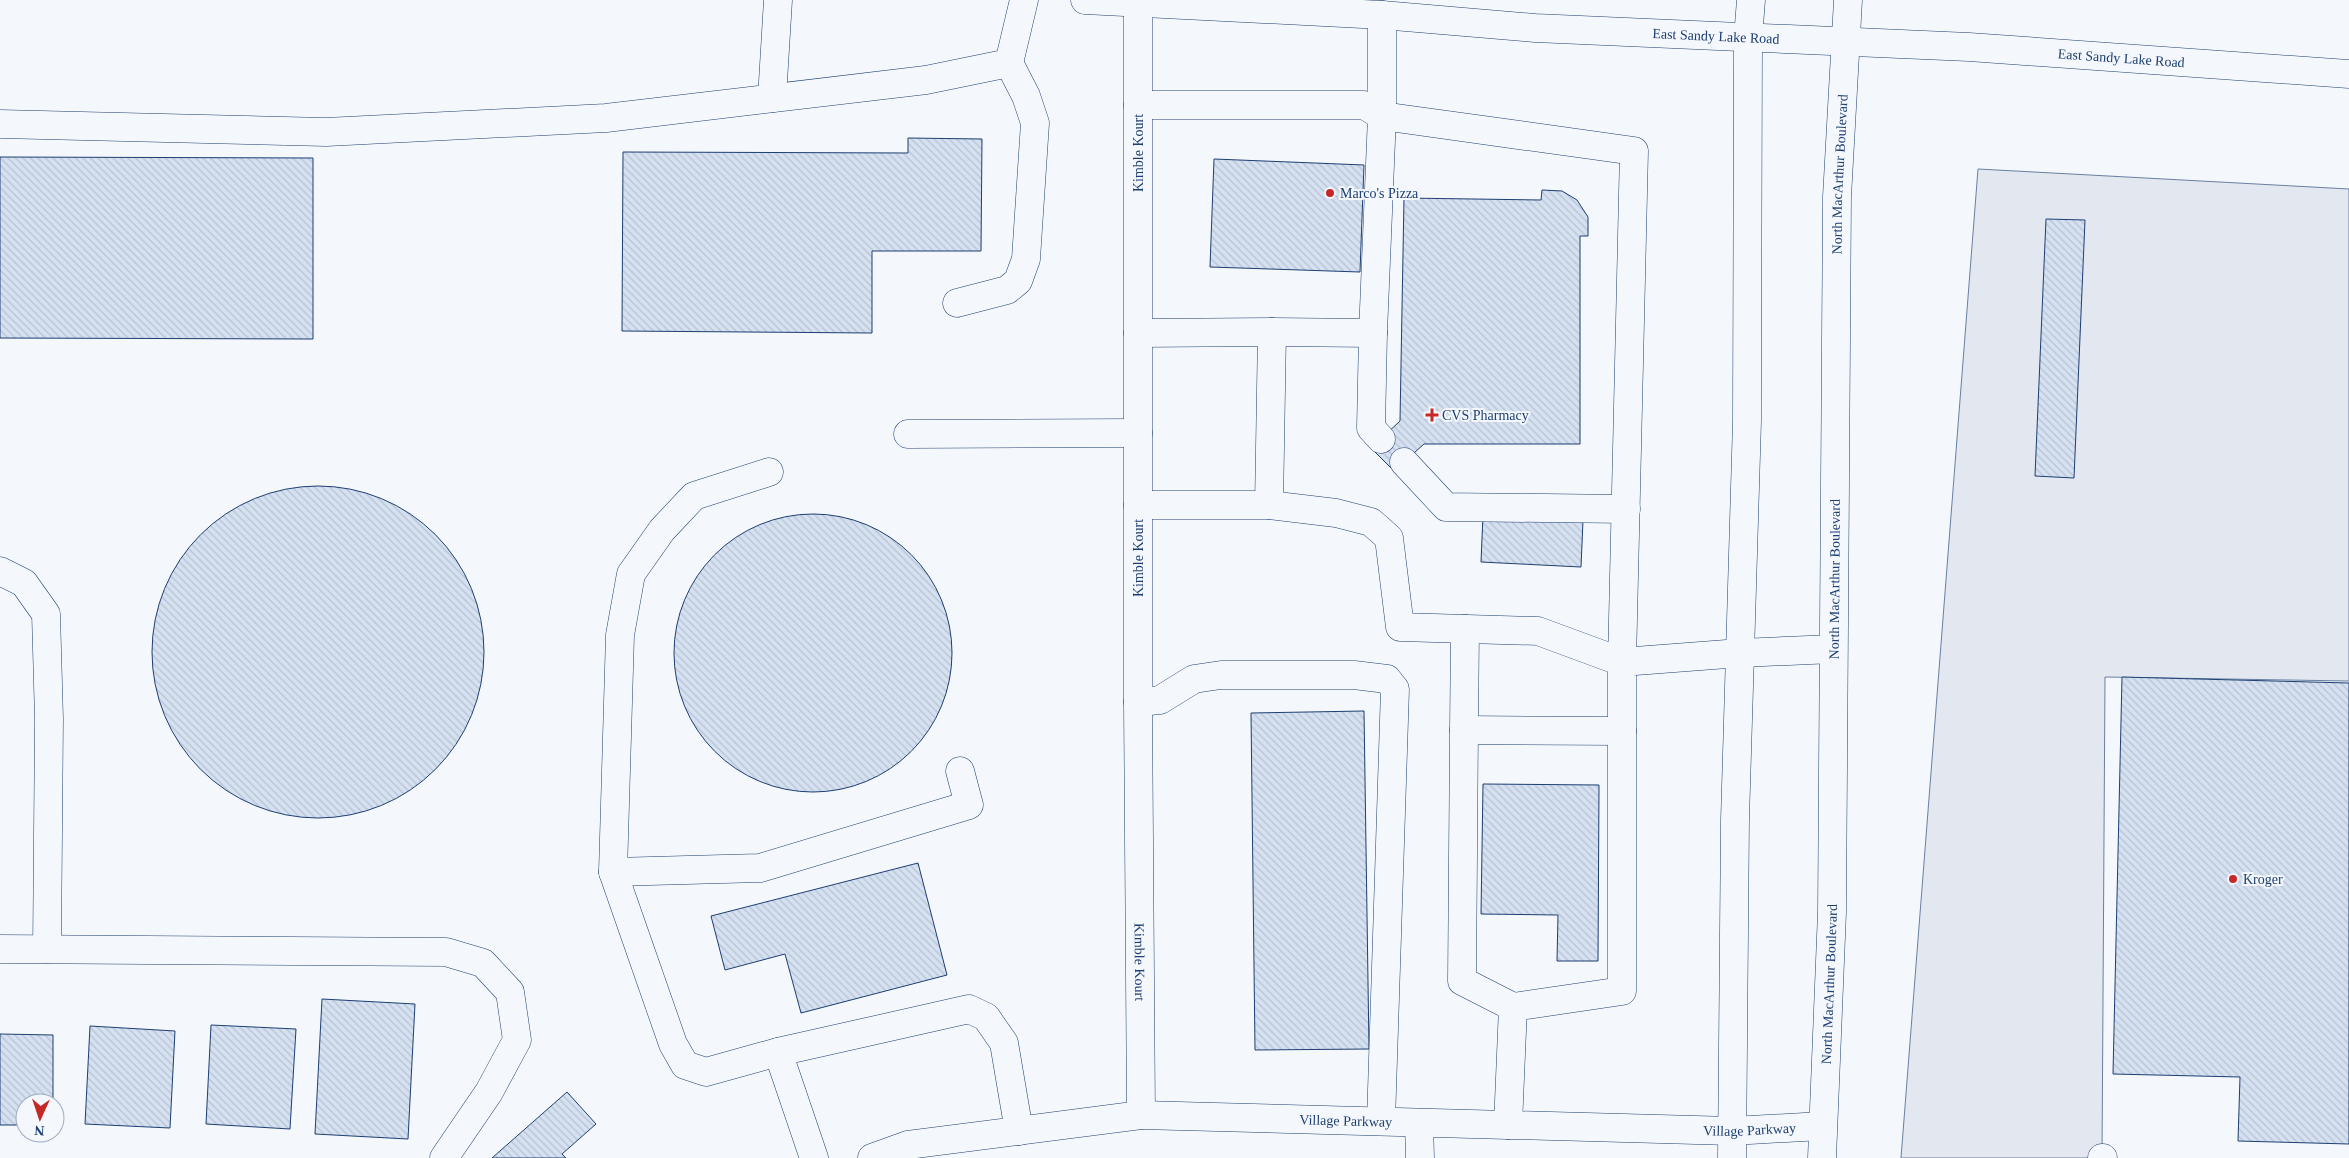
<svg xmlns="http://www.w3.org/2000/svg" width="2349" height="1158" font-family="Georgia,serif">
	<defs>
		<pattern id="building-back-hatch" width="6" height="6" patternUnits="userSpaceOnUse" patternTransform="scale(1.25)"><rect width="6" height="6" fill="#d5e0f0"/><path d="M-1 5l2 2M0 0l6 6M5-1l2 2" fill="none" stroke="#b6c1d1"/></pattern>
	</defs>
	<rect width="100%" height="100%" fill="#f4f7fb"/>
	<path fill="#e3e8f0" stroke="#687fa3" d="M1978,169L2349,189V681L2105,677L2102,1158H1901Z"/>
	<g fill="url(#building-back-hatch)" stroke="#1d3f73">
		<path d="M908,138L982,139L981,251H872V333L622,331L623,152L908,153Z"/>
		<path d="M0,157L313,158V339L0,338Z"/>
		<path d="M1214,159L1364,165L1360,272L1210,267Z"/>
		<path d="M1542,190L1562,191L1577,200L1588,217V236H1580V444H1424L1394,471L1371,448L1400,421L1404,198L1541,200Z"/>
		<path d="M2046,219L2085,220L2074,478L2035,476Z"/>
		<circle cx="318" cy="652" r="166"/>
		<circle cx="813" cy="653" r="139"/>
		<path d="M1483,515L1583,520L1581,567L1481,562Z"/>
		<path d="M2122,677L2349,683V1144L2238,1141L2240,1077L2113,1074Z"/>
		<path d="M1364,711L1369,1049L1255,1050L1251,713Z"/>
		<path d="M1483,784L1599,785L1598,961H1557L1558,915L1481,914Z"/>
		<path d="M918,863L947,975L801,1013L785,954L725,970L711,916Z"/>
		<path d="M322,999L415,1004L408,1139L315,1134Z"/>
		<path d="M211,1025L296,1029L290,1129L206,1124Z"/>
		<path d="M90,1026L175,1031L170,1128L85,1124Z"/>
		<path d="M0,1034L53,1035V1103H25V1125H0Z"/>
		<path d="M567,1092L596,1124L562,1154L566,1158H492Z"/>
	</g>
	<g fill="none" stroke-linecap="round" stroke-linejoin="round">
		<defs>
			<g id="minor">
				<path id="s1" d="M1138,0V702L1141,1115"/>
				<path d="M772,98L778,0"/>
				<path d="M1138,105H1364L1382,116L1373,333L1371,428L1381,439"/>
				<path d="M0,124L326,132L606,118L926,80L1009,63L1024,0"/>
				<path d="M957,303L1007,290L1018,281L1026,259L1035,123L1026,96L1009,63"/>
				<path d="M1272,332L1373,333"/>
				<path d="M1138,333L1272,332L1269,505"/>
				<path d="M908,434L1138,433"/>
				<path d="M1404,462L1446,507L1626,509"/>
				<path d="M769,472L694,496L662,530L631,574L620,635L613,872L673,1044L685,1065L706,1072L778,1052"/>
				<path d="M1138,505H1269L1336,513L1371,522L1389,538L1400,627L1538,631L1622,662L1634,151L1382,116V15"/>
				<path d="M0,571L24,583L46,614L49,719L47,949"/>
				<path d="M1138,702L1160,700L1194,679L1221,675H1354L1387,679L1395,689L1381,1121"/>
				<path d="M1464,730L1465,629"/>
				<path d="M613,872L760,868L969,805L960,771"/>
				<path d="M0,949L446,952L483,963L510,992L517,1040L489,1092L444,1158"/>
				<path d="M1513,1007L1462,981L1464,730L1622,731"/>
				<path d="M1419,1123L1420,1158"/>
				<path d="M1508,1125L1513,1007L1622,991V662L1740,653"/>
				<path d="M814,1158L778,1052L969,1009L986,1017L1004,1043L1019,1131"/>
				<path id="s2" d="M872,1158L908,1145L1141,1115L1732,1131L1822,1126"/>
				<path d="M2102,1158H2103"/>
			</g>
			<g id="major">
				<path id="s3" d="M1085,0L1382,15L1535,28L1969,47L2349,74"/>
				<path d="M1740,653L1833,649"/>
				<path d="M1732,1158L1735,820L1747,421L1748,38L1751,0"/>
				<path id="s4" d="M1822,1158L1832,912L1837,197L1848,0"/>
			</g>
		</defs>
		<use href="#minor" stroke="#1d3f73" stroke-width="29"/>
		<use href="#major" stroke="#1d3f73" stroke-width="29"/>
		<use href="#minor" stroke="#f4f7fb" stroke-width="28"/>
		<use href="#major" stroke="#f4f7fb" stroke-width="28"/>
	</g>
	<g fill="#c62828" stroke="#f4f7fb" stroke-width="2">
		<circle cx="1330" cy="193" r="5"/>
		<path d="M1429.5 407.5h5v5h5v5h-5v5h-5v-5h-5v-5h5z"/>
		<circle cx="2233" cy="879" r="5"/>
	</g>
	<g text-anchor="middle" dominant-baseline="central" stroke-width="4" stroke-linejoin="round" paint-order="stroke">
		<g font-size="14" fill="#1d3f73" stroke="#f4f7fb">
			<text stroke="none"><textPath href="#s3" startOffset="632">East Sandy Lake Road</textPath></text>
			<text stroke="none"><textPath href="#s3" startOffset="1038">East Sandy Lake Road</textPath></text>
			<text transform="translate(1138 153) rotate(-90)">Kimble Kourt</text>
			<text stroke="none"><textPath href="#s4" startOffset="984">North MacArthur Boulevard</textPath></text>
			<text transform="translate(1138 558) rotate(-90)">Kimble Kourt</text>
			<text stroke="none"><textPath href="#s4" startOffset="579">North MacArthur Boulevard</textPath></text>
			<text stroke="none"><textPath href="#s1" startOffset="962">Kimble Kourt</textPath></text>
			<text stroke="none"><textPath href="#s4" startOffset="174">North MacArthur Boulevard</textPath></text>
			<text stroke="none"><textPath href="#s2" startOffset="478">Village Parkway</textPath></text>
			<text stroke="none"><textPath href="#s2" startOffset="882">Village Parkway</textPath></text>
		</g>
		<g font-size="14" fill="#1d3f73" stroke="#f4f7fb" text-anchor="start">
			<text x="1340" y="193">Marco's Pizza</text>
			<text x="1442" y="415">CVS Pharmacy</text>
			<text x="2243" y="879">Kroger</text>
		</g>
	</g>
	<g transform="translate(40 1118) rotate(183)"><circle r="24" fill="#f4f7fb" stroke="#9eadc5"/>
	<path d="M0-4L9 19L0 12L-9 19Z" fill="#c62828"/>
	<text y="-8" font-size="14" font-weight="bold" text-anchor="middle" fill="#1d3f73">N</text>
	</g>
</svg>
